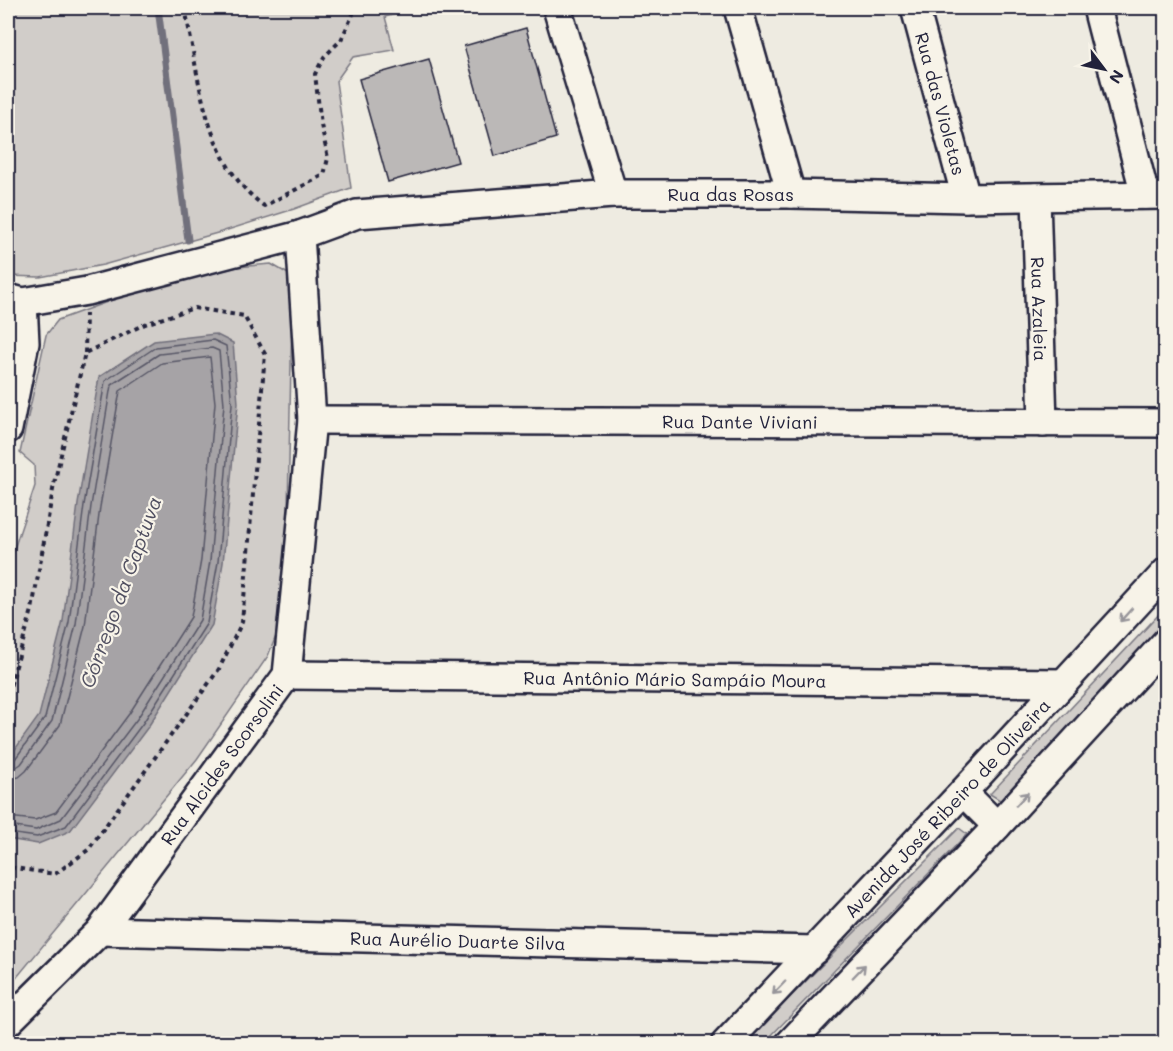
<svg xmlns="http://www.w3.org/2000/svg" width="1173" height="1051" font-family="Mali,sans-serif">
	<rect width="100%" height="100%" fill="#eeebe1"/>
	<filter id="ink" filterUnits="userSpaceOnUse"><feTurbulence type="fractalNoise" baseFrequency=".0167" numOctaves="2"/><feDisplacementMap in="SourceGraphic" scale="12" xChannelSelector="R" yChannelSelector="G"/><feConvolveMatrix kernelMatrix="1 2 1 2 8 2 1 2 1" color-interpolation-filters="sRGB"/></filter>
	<g filter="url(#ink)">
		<g fill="#d1cdc9" stroke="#7a7882" stroke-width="1.5">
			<path d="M8,8H417L385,17L394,50L353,57L336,81L351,188L294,209L221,232L103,265L40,277L8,276Z"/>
			<path d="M271,264L290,275L292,312L287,559L282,621L268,656L197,759L8,988V567L35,486L34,465L20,453L46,335L58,320L129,294L237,267Z"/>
			<path d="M1165,608V625L1003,802L990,794Z"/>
			<path d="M959,828L967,834L764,1043H744Z"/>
		</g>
		<path fill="#a6a3a6" stroke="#716f7b" stroke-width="1.5" d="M215,334L233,343L238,403L223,563L212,625L148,727L70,831L38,844L8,839V759L39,716L63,621L78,504L99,377L154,341Z"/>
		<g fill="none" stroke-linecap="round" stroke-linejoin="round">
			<g stroke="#575666" stroke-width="1.5">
				<path d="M8,762L15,759L45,718L69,622L84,505L105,381L156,347L213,340L226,346L232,404L218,562L207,623L143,723L66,826L37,837L8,833"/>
				<path d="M8,770L15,768L21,764L52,721L76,624L91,506L111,385L159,354L212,348L219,351L224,404L210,561L200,620L137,719L61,819L36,830L8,826"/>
				<path d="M8,779L19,777L26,771L60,725L85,626L100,507L120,391L162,363L210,357L215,403L201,560L191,617L129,714L56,812L35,820L8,817"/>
			</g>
			<path stroke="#716f7b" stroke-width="7" d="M158,8L188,240"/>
		</g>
		<g fill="#bbb8b7" stroke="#22223b" stroke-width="1.5">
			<path d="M526,28L556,138L495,156L464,46Z"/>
			<path d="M429,59L458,162L388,182L359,79Z"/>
		</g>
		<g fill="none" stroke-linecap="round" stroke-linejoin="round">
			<defs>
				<g id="minor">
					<path d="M557,8L613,194"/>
					<path d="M738,8L791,194"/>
					<path id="s1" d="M915,8L966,198"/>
					<path d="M1097,8L1145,195"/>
					<path id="s2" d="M1036,197L1043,423"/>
					<path id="s3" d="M8,298L23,302L87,291L300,235L357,214L613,194H791L966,198L1166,195"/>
					<path id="s4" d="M312,420L1166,423"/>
					<path d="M8,429L25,343L23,302"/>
					<path id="s5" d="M287,675L1064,683"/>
					<path d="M963,792L997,826"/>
					<path id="s6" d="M100,931L815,950"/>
					<path id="s7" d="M8,1022L100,931L287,675L312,420L300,235"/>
					<path id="s8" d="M725,1044L963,792L1166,572"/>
					<path d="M789,1044L987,837L1166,642"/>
				</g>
			</defs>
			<use href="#minor" stroke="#22223b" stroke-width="32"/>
			<g stroke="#22223b" stroke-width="4" stroke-dasharray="4.5 4.5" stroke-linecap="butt">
				<path d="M185,8C199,76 203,161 264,206L324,175L328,158L321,125L315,74L324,57L341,40L353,14L352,8"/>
				<path d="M85,353L86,314"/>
				<path d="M8,694L32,610L54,484L85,353L145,324L194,308L244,316L265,354L242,622L219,669L88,850L55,874L8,867"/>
			</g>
			<use href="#minor" stroke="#f7f3e8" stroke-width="27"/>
		</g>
		<defs><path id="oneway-shaft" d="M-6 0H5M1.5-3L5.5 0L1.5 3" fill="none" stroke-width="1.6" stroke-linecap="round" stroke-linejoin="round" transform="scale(1.5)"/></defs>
		<g stroke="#97959a">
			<use href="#oneway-shaft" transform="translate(1126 615) rotate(132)"/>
			<use href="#oneway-shaft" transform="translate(1022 799) rotate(-47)"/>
			<use href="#oneway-shaft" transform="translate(859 971) rotate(-46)"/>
			<use href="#oneway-shaft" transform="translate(779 988) rotate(134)"/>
		</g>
	</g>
	<g text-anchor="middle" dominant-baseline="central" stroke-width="4.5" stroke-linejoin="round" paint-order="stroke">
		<g font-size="18" fill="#22223b" stroke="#f7f3e8">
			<text stroke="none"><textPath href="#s1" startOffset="99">Rua das Violetas</textPath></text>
			<text stroke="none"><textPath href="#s3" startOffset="736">Rua das Rosas</textPath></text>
			<text stroke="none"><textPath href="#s2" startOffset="112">Rua Azaleia</textPath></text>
			<text stroke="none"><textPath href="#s4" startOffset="428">Rua Dante Viviani</textPath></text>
			<text stroke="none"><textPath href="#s5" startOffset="388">Rua Antônio Mário Sampáio Moura</textPath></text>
			<text stroke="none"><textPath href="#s7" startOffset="336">Rua Alcides Scorsolini</textPath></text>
			<text stroke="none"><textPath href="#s8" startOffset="324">Avenida José Ribeiro de Oliveira</textPath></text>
			<text stroke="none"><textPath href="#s6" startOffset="358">Rua Aurélio Duarte Silva</textPath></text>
		</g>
		<g font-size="20" font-style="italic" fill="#504f60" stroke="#f7f3e8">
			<text transform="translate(120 592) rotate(-70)">Córrego da Captuva</text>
		</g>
	</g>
	<rect width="1173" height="1051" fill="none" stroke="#f7f3e8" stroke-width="30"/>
	<rect x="15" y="15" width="1143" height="1021" fill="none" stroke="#22223b" stroke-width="2" filter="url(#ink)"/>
	<g transform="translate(1104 69) rotate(122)" stroke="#f7f3e8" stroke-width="4.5" paint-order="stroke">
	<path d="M0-4.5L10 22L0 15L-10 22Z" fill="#22223b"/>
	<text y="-9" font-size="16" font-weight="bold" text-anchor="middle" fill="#22223b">N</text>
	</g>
</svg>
